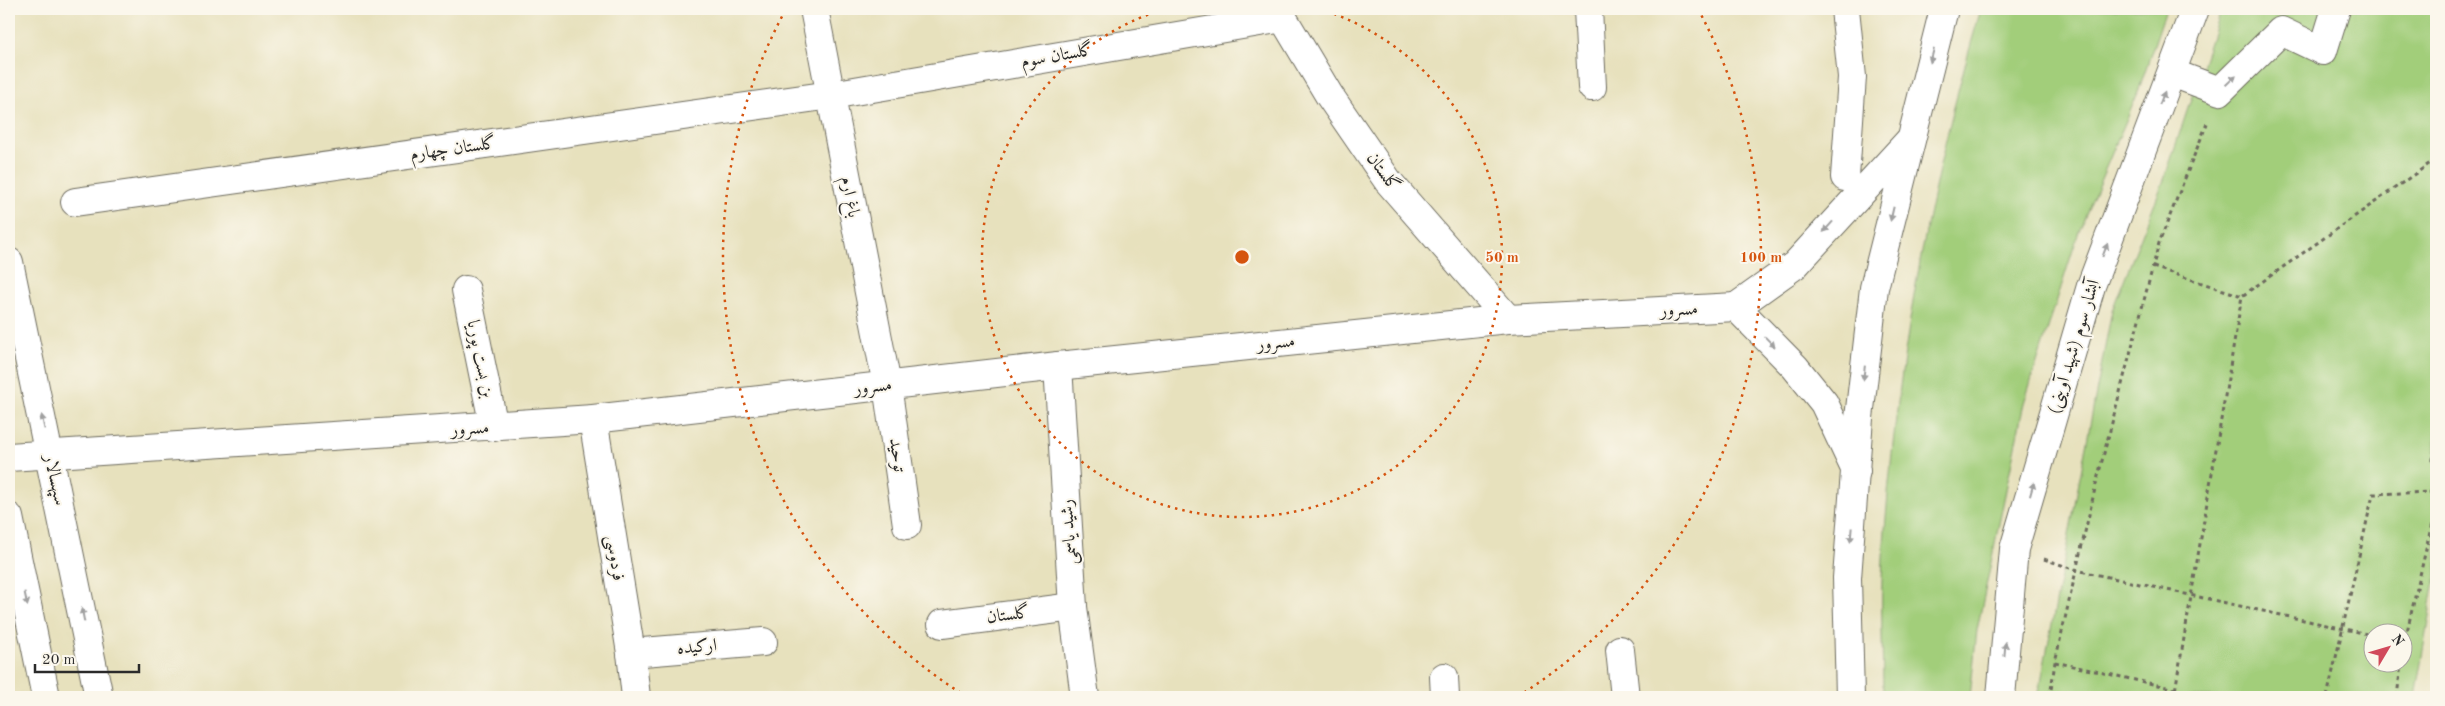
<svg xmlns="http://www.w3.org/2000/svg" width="2445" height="706" font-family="'Old Standard TT',Amiri,serif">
	<rect width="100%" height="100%" fill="#fbf7ec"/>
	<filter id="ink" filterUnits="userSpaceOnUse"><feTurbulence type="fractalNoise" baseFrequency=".02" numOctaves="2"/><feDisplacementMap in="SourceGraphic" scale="10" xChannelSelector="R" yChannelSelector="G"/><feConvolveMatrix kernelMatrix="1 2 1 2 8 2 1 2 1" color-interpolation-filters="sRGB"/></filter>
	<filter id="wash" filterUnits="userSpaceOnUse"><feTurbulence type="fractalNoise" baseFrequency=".0096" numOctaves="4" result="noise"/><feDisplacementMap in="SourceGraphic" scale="20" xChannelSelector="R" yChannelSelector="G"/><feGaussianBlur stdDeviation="1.12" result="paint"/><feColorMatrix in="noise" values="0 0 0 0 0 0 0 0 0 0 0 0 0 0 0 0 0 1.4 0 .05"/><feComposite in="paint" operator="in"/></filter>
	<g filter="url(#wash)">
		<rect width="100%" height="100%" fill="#e7e1bd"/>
		<g fill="#a2ce7a" stroke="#667c52" fill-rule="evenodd">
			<path d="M1981,9H2166L2137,95L2080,228L2024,403L1977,630L1970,697H1883C1883,651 1880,604 1883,558C1895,372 1928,187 1981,9Z"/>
			<path d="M2221,9H2436V575L2415,697H2038L2112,310L2165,177ZM2372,634H2402V664H2372Z"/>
		</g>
	</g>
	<g filter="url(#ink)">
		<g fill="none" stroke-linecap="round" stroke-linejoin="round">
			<defs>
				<g id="minor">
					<path d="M814,9L887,385L907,525"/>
					<path d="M1283,9V18L1329,95L1388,181L1508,319"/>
					<path d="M1588,9L1592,87"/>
					<path d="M2172,73L2220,91L2281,31L2323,51L2336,9"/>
					<path d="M1845,177L1852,77L1845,9"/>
					<path d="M75,202L831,95L1283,18"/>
					<path d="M466,290L494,427"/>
					<path d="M1736,307L1795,265L1910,140"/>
					<path d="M1736,307L1795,367L1824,403L1856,471"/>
					<path d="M1058,366L1073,607L1085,697"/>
					<path d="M593,419L631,653L636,697"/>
					<path d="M9,457L593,419L1058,366L1508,319L1736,307"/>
					<path d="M942,624L1073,607"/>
					<path d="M1620,650L1625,697"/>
					<path d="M631,653L763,642"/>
					<path d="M1444,677L1445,697"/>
				</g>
				<g id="major">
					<path d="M9,262L99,697"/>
					<path d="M9,517L46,697"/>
					<path d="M1850,697L1847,578L1859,418L1874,288L1944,9"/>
					<path d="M2001,697L2014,549L2091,286L2195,9"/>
				</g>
			</defs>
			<use href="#minor" stroke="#6d6b5e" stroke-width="30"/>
			<use href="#major" stroke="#6d6b5e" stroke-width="30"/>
			<g stroke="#6d6b5e" stroke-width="3" stroke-dasharray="4 4" stroke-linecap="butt">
				<path d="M2153,267L2242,296"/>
				<path d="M2436,441L2433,460L2436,475"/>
				<path d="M2044,559L2076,570L2372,635"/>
				<path d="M2402,653L2436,506"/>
				<path d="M2055,662L2175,689"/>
				<path d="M2050,697L2055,662L2097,480L2159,243L2208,121"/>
				<path d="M2174,697L2242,296L2436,159"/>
				<path d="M2327,697L2373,494L2436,492"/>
				<path d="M2397,697L2401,664"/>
			</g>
			<use href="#minor" stroke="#fff" stroke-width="28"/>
			<use href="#major" stroke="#fff" stroke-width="28"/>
		</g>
		<defs><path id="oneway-solid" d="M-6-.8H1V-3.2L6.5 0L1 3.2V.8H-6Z" transform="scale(1.25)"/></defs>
		<g fill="#a0a0a0">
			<use href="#oneway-solid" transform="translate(1932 56) rotate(105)"/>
			<use href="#oneway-solid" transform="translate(2231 80) rotate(-44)"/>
			<use href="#oneway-solid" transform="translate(2162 98) rotate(-69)"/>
			<use href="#oneway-solid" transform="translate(1892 214) rotate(103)"/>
			<use href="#oneway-solid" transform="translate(1828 227) rotate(132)"/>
			<use href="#oneway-solid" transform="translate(2105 250) rotate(-69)"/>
			<use href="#oneway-solid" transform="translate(1770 342) rotate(46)"/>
			<use href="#oneway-solid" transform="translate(1864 373) rotate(97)"/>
			<use href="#oneway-solid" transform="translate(43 422) rotate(-102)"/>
			<use href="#oneway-solid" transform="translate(2032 489) rotate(-74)"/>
			<use href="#oneway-solid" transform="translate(1851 535) rotate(95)"/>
			<use href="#oneway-solid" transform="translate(26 599) rotate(78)"/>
			<use href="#oneway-solid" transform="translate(83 615) rotate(-101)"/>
			<use href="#oneway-solid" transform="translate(2005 649) rotate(-85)"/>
		</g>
	</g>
	<g fill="none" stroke="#d5540f" stroke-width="2.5" stroke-dasharray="2.5 5">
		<path d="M1320 9A260 260 0 1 1 1164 9"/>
		<path d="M967 697A519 519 0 0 1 786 9M1698 9A519 519 0 0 1 1517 697"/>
	</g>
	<g text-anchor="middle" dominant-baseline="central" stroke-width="4" stroke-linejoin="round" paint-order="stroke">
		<g font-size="18" fill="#2b2b2b" stroke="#fbf7ec">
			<text transform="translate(1057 56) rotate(-10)">گلستان سوم</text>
			<text transform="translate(453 149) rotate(-8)">گلستان چهارم</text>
			<text transform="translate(1383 172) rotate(54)">گلستان</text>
			<text transform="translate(850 197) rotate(79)">باغ ارم</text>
			<text transform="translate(1679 310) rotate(-3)">مسرور</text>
			<text transform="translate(1276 343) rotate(-6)">مسرور</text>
			<text transform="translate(2074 347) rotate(-73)">آبشار سوم (شهید آوینی)</text>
			<text transform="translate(480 359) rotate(79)">بن بست پوریا</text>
			<text transform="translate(873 387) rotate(-7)">مسرور</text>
			<text transform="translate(470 429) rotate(-4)">مسرور</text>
			<text transform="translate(897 455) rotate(82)">توحید</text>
			<text transform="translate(55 480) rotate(78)">سپهسالار</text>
			<text transform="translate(1069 532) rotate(-94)">رشید یاسمی</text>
			<text transform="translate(615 558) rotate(81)">فردوسی</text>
			<text transform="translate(1008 615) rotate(-7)">گلستان</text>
			<text transform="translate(697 647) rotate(-5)">ارکیده</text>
		</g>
	</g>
	<circle cx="1242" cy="257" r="8" fill="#d5540f" stroke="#fbf7ec" stroke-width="2.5"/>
	<g font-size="15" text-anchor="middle" font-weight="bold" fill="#d5540f" stroke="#fbf7ec" stroke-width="4" stroke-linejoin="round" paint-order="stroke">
		<text x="1502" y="262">50 m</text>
		<text x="1761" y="262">100 m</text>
	</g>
	<rect width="2445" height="706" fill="none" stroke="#fbf7ec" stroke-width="30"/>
	<g transform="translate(2388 648) rotate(52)"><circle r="24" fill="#fbf7ec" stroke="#a8a59f"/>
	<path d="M0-4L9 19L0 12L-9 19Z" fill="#d1495b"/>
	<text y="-8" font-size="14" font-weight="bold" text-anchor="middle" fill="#2b2b2b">N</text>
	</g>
	<path d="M35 664v8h104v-8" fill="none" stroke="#2b2b2b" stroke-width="2.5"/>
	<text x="42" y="664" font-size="15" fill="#2b2b2b" stroke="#fbf7ec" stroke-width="4" paint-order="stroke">20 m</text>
</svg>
